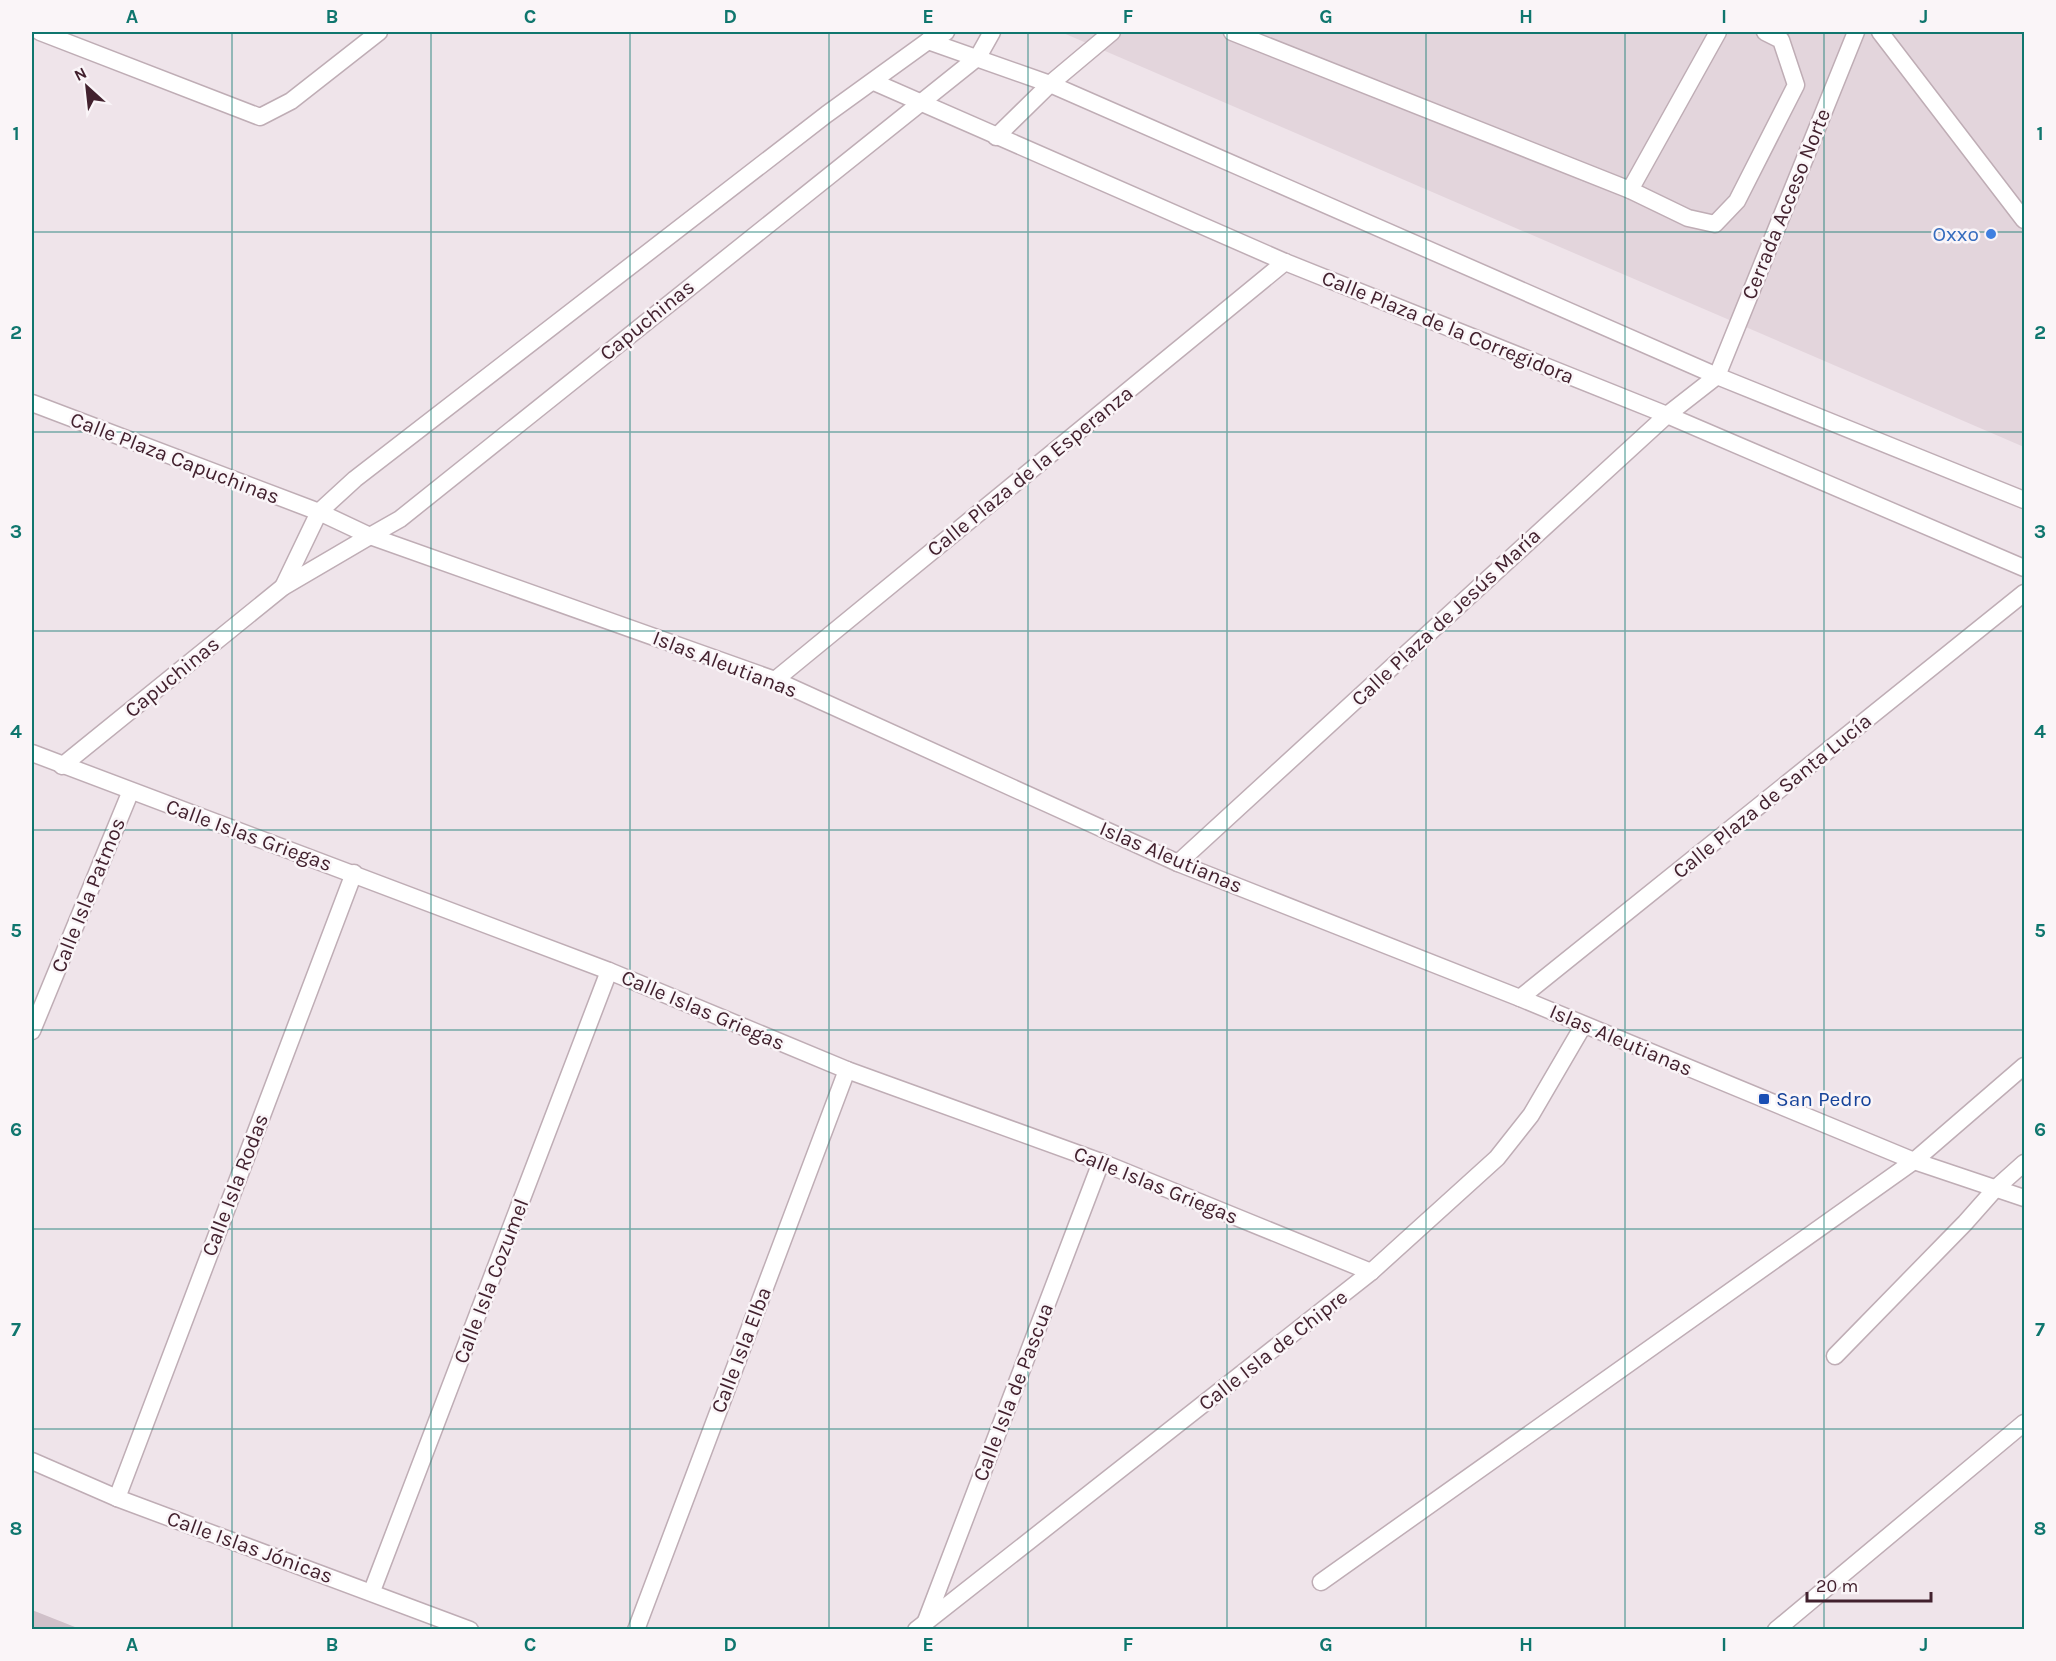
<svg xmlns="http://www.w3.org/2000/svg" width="2056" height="1661" font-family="Karla,sans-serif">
	<defs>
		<filter id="shadow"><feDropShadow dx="6" dy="4" stdDeviation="0" flood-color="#0004"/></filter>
	</defs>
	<rect width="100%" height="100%" fill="#efe4ea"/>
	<path fill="#e3d5dc" d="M1061,32H2024V447Z"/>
	<path fill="#d0c0c9" filter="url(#shadow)" d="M32,1610L80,1629V1630H32Z"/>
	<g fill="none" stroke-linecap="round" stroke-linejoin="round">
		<defs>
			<g id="service">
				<path d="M1232,32L1630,190L1688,218L1715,224L1737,201L1796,85L1781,40L1765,32"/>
				<path d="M1880,32L2024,220"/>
				<path d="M996,137L1050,84L1112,32"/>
				<path d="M1630,190L1718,32"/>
				<path d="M1717,376L1856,32"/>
				<path d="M1835,1356L1965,1223L1996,1188"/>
				<path d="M1321,1582L1914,1161"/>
				<path d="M1776,1630L2024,1423"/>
			</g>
			<g id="minor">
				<path d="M40,32L260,117L291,101L379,32"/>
				<path d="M928,41L1050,84L1717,376L2024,500"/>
				<path d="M874,82L1285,262L1667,415L2024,568"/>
				<path d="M283,587L319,512"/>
				<path d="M775,680L1285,262"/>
				<path d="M32,753L609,971L847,1070L1101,1162L1371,1272"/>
				<path d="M62,766L283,587L370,536"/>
				<path d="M1178,863L1667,415L1717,376"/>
				<path d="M1520,998L2024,593"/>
				<path d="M32,1031L130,793"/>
				<path d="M1914,1161L2024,1066"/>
				<path d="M1996,1188L2024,1163"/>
				<path d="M32,1461L117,1498L470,1630"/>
				<path d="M117,1498L354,873"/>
				<path d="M372,1591L609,971"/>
				<path d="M926,1621L1101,1162"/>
				<path d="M636,1630L847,1070"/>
				<path d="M916,1630L1371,1272L1497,1158L1531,1115L1583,1026"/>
			</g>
			<g id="tertiary">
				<path d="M32,403L319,512L370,536L775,680L1178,863L1520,998L1914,1161L2024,1198"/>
				<path d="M319,512L355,479L827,114L928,41L946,32"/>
				<path d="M370,536L400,519L978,57L992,32"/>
			</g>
		</defs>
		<use href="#service" stroke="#bfadb5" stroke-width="19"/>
		<use href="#minor" stroke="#bfadb5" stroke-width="19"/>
		<use href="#tertiary" stroke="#bfadb5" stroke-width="19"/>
		<use href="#service" stroke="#fff" stroke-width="16"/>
		<use href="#minor" stroke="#fff" stroke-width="16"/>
		<use href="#tertiary" stroke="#fff" stroke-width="16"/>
	</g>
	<path fill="none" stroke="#0f766e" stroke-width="1.5" stroke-opacity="0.55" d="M232,32V1630M431,32V1630M630,32V1630M829,32V1630M1028,32V1630M1227,32V1630M1426,32V1630M1625,32V1630M1824,32V1630M32,232H2024M32,432H2024M32,631H2024M32,830H2024M32,1030H2024M32,1229H2024M32,1429H2024"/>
	<circle fill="#3f7fe0" stroke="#faf5f8" stroke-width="2" cx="1991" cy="234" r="6"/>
	<rect fill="#1a4fb4" stroke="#faf5f8" stroke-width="2" x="1758" y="1093" width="12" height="12" rx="3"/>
	<g text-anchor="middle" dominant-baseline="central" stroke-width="5" stroke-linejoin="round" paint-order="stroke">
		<g font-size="21" fill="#42212e" stroke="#faf5f8">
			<text transform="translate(1786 204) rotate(-68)">Cerrada Acceso Norte</text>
			<text transform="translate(647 320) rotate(-39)">Capuchinas</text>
			<text transform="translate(1448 327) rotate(22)">Calle Plaza de la Corregidora</text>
			<text transform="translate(175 458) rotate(21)">Calle Plaza Capuchinas</text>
			<text transform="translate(1030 471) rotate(-39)">Calle Plaza de la Esperanza</text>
			<text transform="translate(1446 617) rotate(-43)">Calle Plaza de Jesús María</text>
			<text transform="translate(725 664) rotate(21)">Islas Aleutianas</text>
			<text transform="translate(172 677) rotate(-39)">Capuchinas</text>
			<text transform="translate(1772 796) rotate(-39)">Calle Plaza de Santa Lucía</text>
			<text transform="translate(249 835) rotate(20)">Calle Islas Griegas</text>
			<text transform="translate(1171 857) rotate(23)">Islas Aleutianas</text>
			<text transform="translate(88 895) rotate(-68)">Calle Isla Patmos</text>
			<text transform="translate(703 1010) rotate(23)">Calle Islas Griegas</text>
			<text transform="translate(1621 1040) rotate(23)">Islas Aleutianas</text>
			<text transform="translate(235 1185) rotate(-69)">Calle Isla Rodas</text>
			<text transform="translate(1156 1185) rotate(22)">Calle Islas Griegas</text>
			<text transform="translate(491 1281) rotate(-69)">Calle Isla Cozumel</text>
			<text transform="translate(741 1350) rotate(-69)">Calle Isla Elba</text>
			<text transform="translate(1273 1350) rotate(-38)">Calle Isla de Chipre</text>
			<text transform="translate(1013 1392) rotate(-69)">Calle Isla de Pascua</text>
			<text transform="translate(250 1547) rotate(20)">Calle Islas Jónicas</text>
		</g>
		<g font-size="21" fill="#366cbe" stroke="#faf5f8" text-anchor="end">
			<text x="1979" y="234">Oxxo</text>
		</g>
		<g font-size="21" fill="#164399" stroke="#faf5f8" text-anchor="start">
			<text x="1776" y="1099">San Pedro</text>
		</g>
	</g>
	<rect width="2056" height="1661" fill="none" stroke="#faf5f8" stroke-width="66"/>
	<g transform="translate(87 87) rotate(333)" stroke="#faf5f8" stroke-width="4.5" paint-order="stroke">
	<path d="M0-4.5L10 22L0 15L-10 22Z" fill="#42212e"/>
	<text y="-9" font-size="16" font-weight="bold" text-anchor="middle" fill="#42212e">N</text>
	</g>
	<path d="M1807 1592v9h124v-9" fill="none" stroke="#42212e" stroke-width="3"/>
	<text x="1816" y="1592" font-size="18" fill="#42212e" stroke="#faf5f8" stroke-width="4.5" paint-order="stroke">20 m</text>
	<rect x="33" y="33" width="1990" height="1595" fill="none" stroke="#0f766e" stroke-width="2"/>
	<g font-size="20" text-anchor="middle" font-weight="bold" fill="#0f766e">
		<text x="132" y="23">A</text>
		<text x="332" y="23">B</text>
		<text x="530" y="23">C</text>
		<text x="730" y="23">D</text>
		<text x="928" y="23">E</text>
		<text x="1128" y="23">F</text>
		<text x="1326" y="23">G</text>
		<text x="1526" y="23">H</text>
		<text x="1724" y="23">I</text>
		<text x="1924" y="23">J</text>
		<text x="16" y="140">1</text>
		<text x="2040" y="140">1</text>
		<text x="16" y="339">2</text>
		<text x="2040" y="339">2</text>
		<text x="16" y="538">3</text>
		<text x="2040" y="538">3</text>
		<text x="16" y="738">4</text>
		<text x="2040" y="738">4</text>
		<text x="16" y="937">5</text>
		<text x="2040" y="937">5</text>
		<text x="16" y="1136">6</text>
		<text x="2040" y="1136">6</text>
		<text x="16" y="1336">7</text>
		<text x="2040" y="1336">7</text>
		<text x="16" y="1535">8</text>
		<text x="2040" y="1535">8</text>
		<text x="132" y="1651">A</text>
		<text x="332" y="1651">B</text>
		<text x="530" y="1651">C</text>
		<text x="730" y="1651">D</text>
		<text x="928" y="1651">E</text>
		<text x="1128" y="1651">F</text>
		<text x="1326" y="1651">G</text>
		<text x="1526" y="1651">H</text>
		<text x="1724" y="1651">I</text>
		<text x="1924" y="1651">J</text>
	</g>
</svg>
